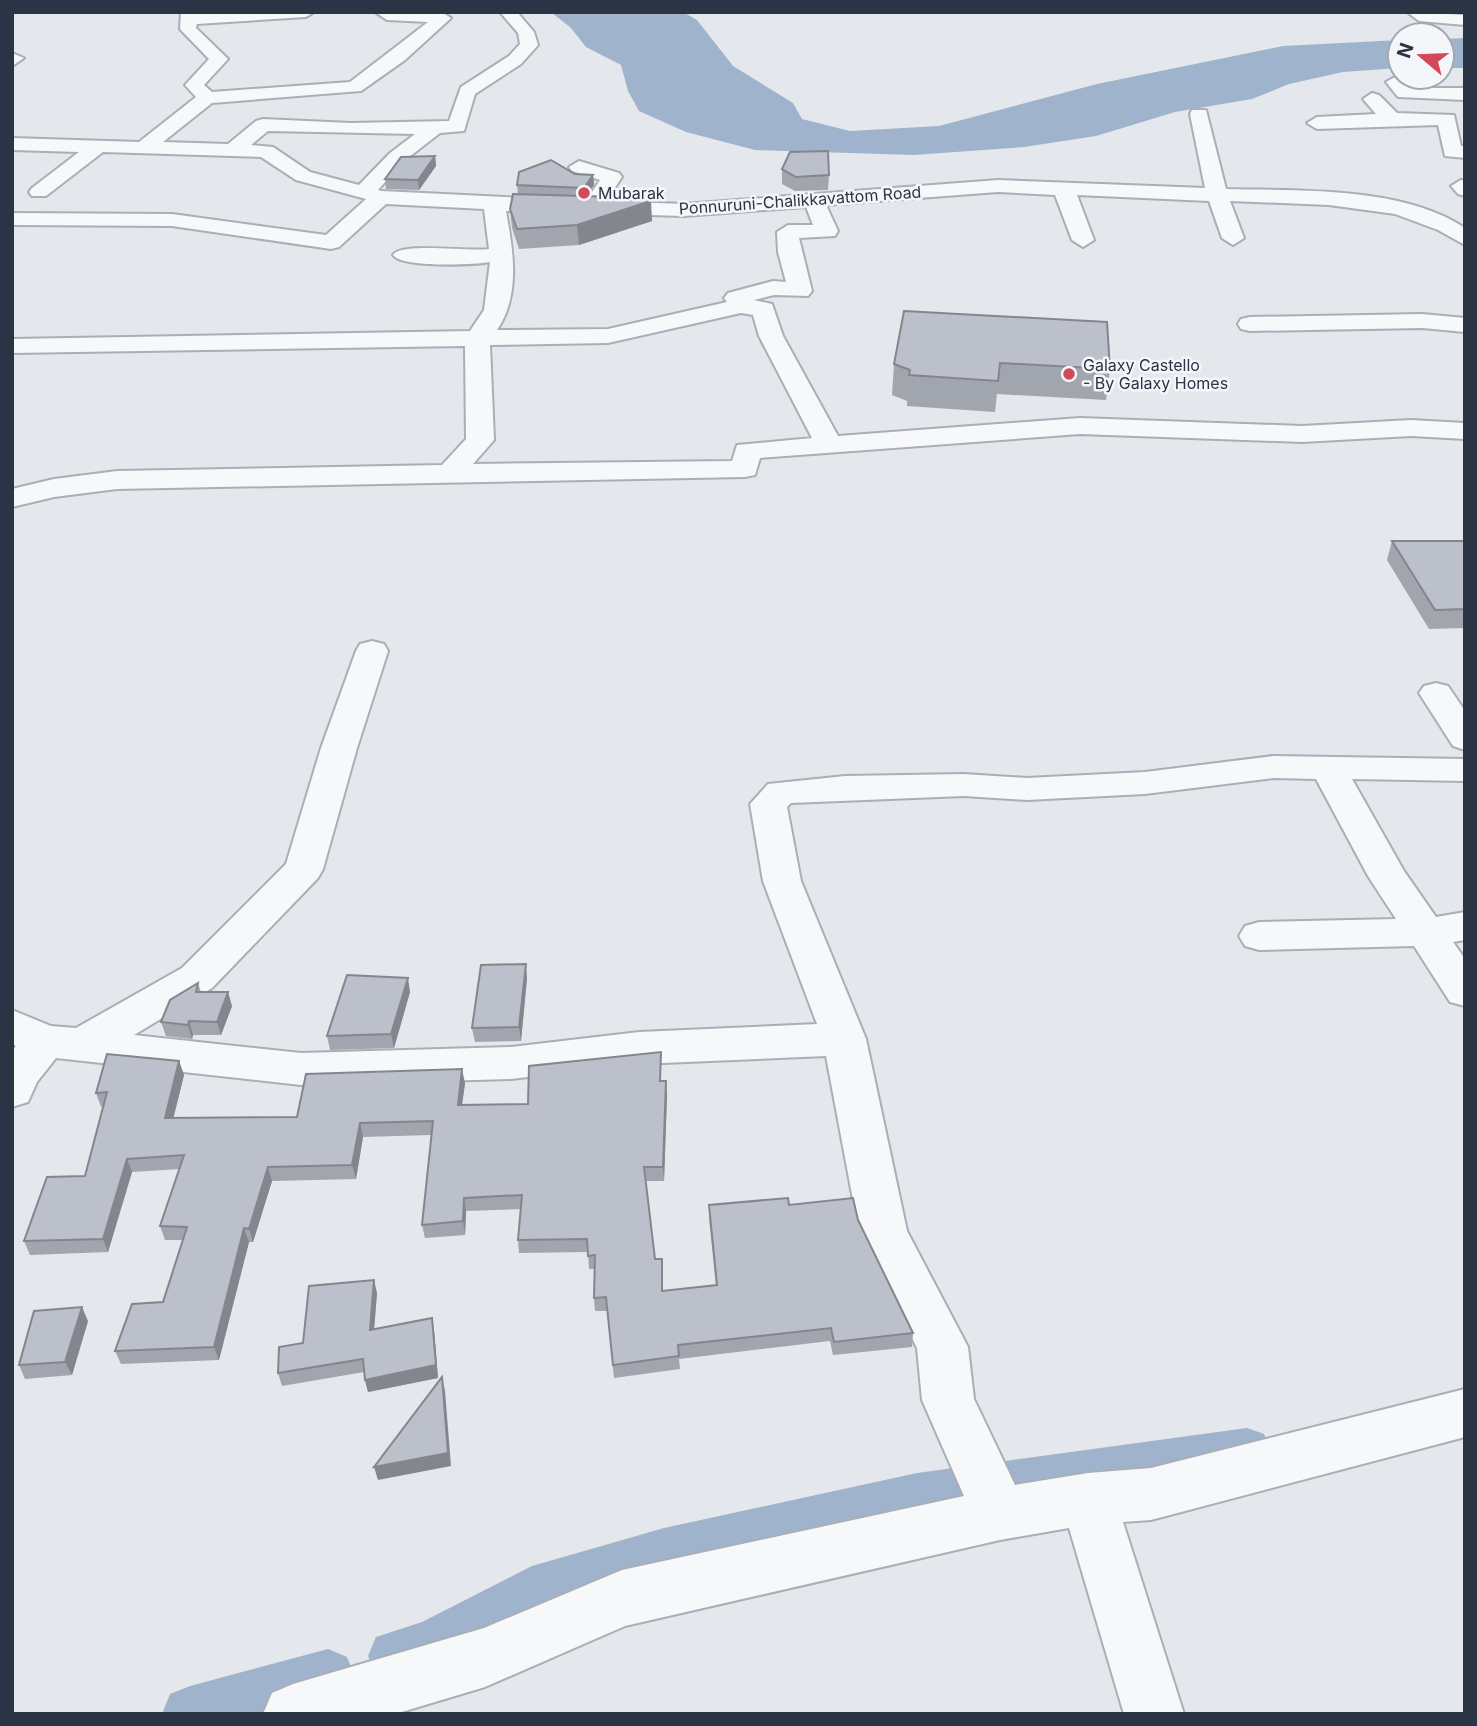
<svg xmlns="http://www.w3.org/2000/svg" width="1477" height="1726" font-family="Inter,sans-serif">
	<rect width="100%" height="100%" fill="#e4e7ec"/>
	<g fill="#9fb4cc">
		<path d="M551,12H683L697,20L733,66L793,103L802,119L850,131L939,126L1097,84L1283,46L1400,40V68L1343,72L1289,84L1252,99L1175,112L1096,136L1024,147L914,155L755,150L686,132L639,111L628,91L621,65L586,47L571,28Z"/>
		<path d="M1465,38V68H1442V39Z"/>
	</g>
	<g fill="none" stroke-linecap="round" stroke-linejoin="round">
		<g fill="#9fb4cc" fill-rule="evenodd">
			<path d="M1247,1428L1264,1434L1271,1450L1264,1466L1247,1472L917,1519L664,1578L542,1615L449,1665L395,1683L376,1675L368,1656L376,1637L422,1622L532,1566L664,1528L917,1473Z"/>
			<path d="M328,1649L347,1657L355,1676L347,1695L290,1714H162L170,1694L190,1686Z"/>
		</g>
		<defs>
			<g id="minor">
				<path d="M181,12H314L306,17L197,24L196,28L228,59L204,85L212,92L350,82L428,22L387,20L375,12L443,13L451,18L405,60L361,91L212,103L163,142L228,144L256,121L263,119L351,123L449,121L461,87L509,56L520,44L518,33L500,12H517L534,32L538,45L521,64L475,94L464,131L440,133L404,161L378,190L382,191L586,201L600,180L572,171L569,167L579,161L619,173L622,177L606,201L684,204L998,180L1205,188L1190,114L1192,110H1206L1226,189C1299,191 1402,186 1465,228V245L1438,230L1395,214L1329,205L1230,201L1244,238L1233,245L1222,238L1209,201L1077,195L1094,240L1083,247L1072,240L1055,195L998,192L826,205L838,231L835,236L799,238L812,291L808,296L774,295L754,300L772,304L783,336L838,436L1080,418L1302,426L1411,420L1465,423V439L1411,436L1302,442L1080,434L760,458L755,475L745,477L117,489L54,497L12,507V489L54,479L117,471L442,465L466,439L465,346L12,353V339L470,331L484,310L490,262C474,265 401,268 393,255C401,242 470,252 489,249L484,209L386,204L339,247L331,249L172,226L12,225V213L172,214L326,235L366,199L296,180L261,157L103,152L46,196H32L29,192L32,188L79,152L12,150V138L139,142L196,97L185,85L209,59L180,29ZM268,131L415,134L390,153L359,185L310,172L273,147L251,145ZM806,207L813,225H788L777,232L778,252L786,282L773,281L728,293L724,298L727,302L608,329L497,330C521,295 513,250 506,211L684,216ZM741,313L753,315L759,336L812,438L737,445L732,461L473,464L494,440L490,345L608,343Z"/>
				<path d="M1407,12L1465,15V25L1419,21Z"/>
				<path d="M12,53L24,58L12,66Z"/>
				<path d="M1395,77L1401,78L1409,88H1465V100L1398,97L1386,82Z"/>
				<path d="M1372,93L1379,95L1397,113L1454,115L1461,146H1465V158L1445,156L1438,125L1317,129L1307,123L1317,117L1376,114L1363,99Z"/>
				<path d="M1461,180L1465,181V196L1458,194L1451,186Z"/>
				<path d="M1422,314L1465,318V332L1422,328L1250,331L1241,329L1238,324L1241,319L1250,317Z"/>
				<path d="M372,641L384,644L388,651L357,748L323,869L318,878L212,988L134,1035L301,1053L511,1047L639,1032L817,1024L763,881L750,804L768,784L845,776L964,774L1027,778L1145,772L1273,756L1465,759V781L1352,779L1404,871L1436,917L1465,912V940L1453,942L1465,959V1006L1450,1002L1414,946L1259,950L1245,946L1239,936L1245,926L1259,922L1396,919L1368,876L1316,779L1273,778L1145,794L1027,800L964,796L791,803L787,807L801,881L866,1039L907,1231L968,1347L974,1399L1015,1485L1088,1473L1151,1468L1465,1389V1437L1151,1520L1123,1522L1184,1714H1124L1069,1528L1000,1540L625,1626L485,1687L395,1714H263L272,1693L293,1684L484,1628L622,1570L964,1496L922,1400L917,1348L859,1232L826,1056L639,1064L511,1079L301,1085L56,1058L37,1082L28,1102L12,1107V1051L16,1046L12,1044V1010L51,1026L76,1028L182,968L286,864L321,748L356,651L360,644Z"/>
				<path d="M1436,683L1448,686L1465,711V750L1453,746L1419,693L1424,686Z"/>
			</g>
		</defs>
		<use href="#minor" stroke="#a9aeb7" stroke-width="4"/>
		<use href="#minor" fill="#f7f8fa" fill-rule="evenodd"/>
	</g>
	<g fill="#a1a5ae">
		<path d="M435,156L436,166L419,190L386,189L385,179Z"/>
		<path d="M782,169L829,175L828,190L795,191L782,184Z"/>
		<path d="M575,174L593,175L594,185L586,196L652,221L579,245L519,249L512,228L510,209L518,195L517,185Z"/>
		<path d="M904,311L1110,369L1106,400L997,394L995,412L907,406V401L892,395L894,364Z"/>
		<path d="M1392,541H1465V628L1429,629L1387,560Z"/>
		<path d="M527,978L521,1041L475,1042L472,1028Z"/>
		<path d="M198,983L201,992L232,1006L221,1035H193L192,1039L166,1036L161,1022Z"/>
		<path d="M410,992L394,1048L330,1050L327,1036Z"/>
		<path d="M179,1061L184,1075L173,1118L297,1117L465,1083L462,1105L528,1104L661,1066V1081L667,1095L664,1181H646L655,1259L663,1291L716,1285L709,1218V1205H789L858,1220L913,1333L912,1347L833,1355L830,1341L679,1359L680,1369L614,1378L607,1311H595L594,1298V1269H589L588,1252L519,1253L518,1240L521,1209L466,1211L465,1235L425,1238L422,1225L431,1135L363,1137L356,1179L272,1181L253,1242H249L219,1360L121,1364L115,1351L163,1302L183,1240H165L160,1226L179,1169L132,1172L108,1252L30,1255L24,1241L85,1176L103,1106L101,1107L96,1093Z"/>
		<path d="M377,1293L374,1329L432,1318L434,1331L438,1378L368,1392L365,1380L364,1372L282,1386L278,1373L303,1343Z"/>
		<path d="M88,1321L72,1375L25,1379L19,1365Z"/>
	</g>
	<g fill="#83868d">
		<path d="M435,156L436,166L419,190L418,180Z"/>
		<path d="M593,175L594,185L585,198L584,188Z"/>
		<path d="M651,201L652,221L579,245L577,225Z"/>
		<path d="M526,964L527,978L521,1041L519,1027Z"/>
		<path d="M408,978L410,992L394,1048L391,1034Z"/>
		<path d="M228,992L232,1006L221,1035L217,1022Z"/>
		<path d="M189,1021L193,1035L192,1039L188,1025Z"/>
		<path d="M179,1061L184,1075L170,1132L165,1118Z"/>
		<path d="M462,1069L465,1083L460,1119L458,1105Z"/>
		<path d="M666,1081L667,1095L664,1181L663,1167Z"/>
		<path d="M360,1123L363,1137L356,1179L352,1165Z"/>
		<path d="M127,1159L132,1172L108,1252L103,1239Z"/>
		<path d="M268,1167L272,1181L253,1242L249,1229Z"/>
		<path d="M464,1198L466,1211L465,1235L463,1221Z"/>
		<path d="M244,1228L249,1242L219,1360L214,1347Z"/>
		<path d="M374,1280L377,1293L373,1343L370,1330Z"/>
		<path d="M82,1307L88,1321L72,1375L65,1362Z"/>
		<path d="M432,1318L434,1331L438,1378L368,1392L365,1380Z"/>
		<path d="M442,1377L445,1391L451,1466L378,1480L374,1467Z"/>
	</g>
	<g fill="#bbc0ca" stroke="#83868d" stroke-width="2">
		<path d="M828,151L829,175L796,177L782,169L790,152Z"/>
		<path d="M435,156L418,180L385,179L401,157Z"/>
		<path d="M551,160L575,174L593,175L584,188L517,185L519,172Z"/>
		<path d="M513,194L651,198V201L577,225L517,229L510,209Z"/>
		<path d="M904,311L1107,322L1110,369L1000,363L998,381L909,375L910,370L894,364Z"/>
		<path d="M1392,541H1465V609L1435,610Z"/>
		<path d="M526,964L519,1027L472,1028L481,965Z"/>
		<path d="M347,975L408,978L391,1034L327,1036Z"/>
		<path d="M198,983L196,992H228L217,1022L189,1021L188,1025L161,1022L170,1000Z"/>
		<path d="M661,1052L660,1081H666L663,1167H644L655,1259H662V1291L717,1285L709,1205L788,1198L789,1205L853,1198L858,1220L913,1333L834,1342L831,1328L678,1345L679,1356L613,1365L606,1297L594,1298L595,1255L588,1256L587,1239L518,1240L522,1195L464,1198L463,1221L422,1225L433,1121L360,1123L352,1165L268,1167L249,1229L244,1228L214,1347L115,1351L132,1304L163,1302L187,1227L160,1226L184,1155L127,1159L103,1239L24,1241L47,1177L85,1176L107,1092L96,1093L107,1054L179,1061L165,1118L297,1117L306,1074L462,1069L458,1105L528,1104L529,1066Z"/>
		<path d="M374,1280L370,1330L432,1318L436,1365L365,1380L363,1359L278,1373L279,1347L303,1343L309,1286Z"/>
		<path d="M82,1307L65,1362L19,1365L34,1311Z"/>
		<path d="M442,1377L448,1453L374,1467Z"/>
	</g>
	<g fill="#d1495b" stroke="#f4f6f9" stroke-width="2.5">
		<circle cx="584" cy="193" r="7"/>
		<circle cx="1069" cy="374" r="7"/>
	</g>
	<g text-anchor="middle" dominant-baseline="central" stroke-width="5" stroke-linejoin="round" paint-order="stroke">
		<g font-size="16" fill="#2b3445" stroke="#f4f6f9" text-anchor="start">
			<text x="598" y="193">Mubarak</text>
			<text x="1083" y="365">Galaxy Castello<tspan x="1083" dy="18">- By Galaxy Homes</tspan></text>
		</g>
		<g font-size="16" fill="#2b3445" stroke="#f4f6f9">
			<text transform="translate(800 200) rotate(-4)">Ponnuruni-Chalikkavattom Road</text>
		</g>
	</g>
	<rect width="1477" height="1726" fill="none" stroke="#2b3445" stroke-width="28"/>
	<g transform="translate(1421 56) rotate(289)"><circle r="33" fill="#f4f6f9" stroke="#a4a8b1" stroke-width="2"/>
	<path d="M0-5L12 26L0 18L-12 26Z" fill="#d1495b"/>
	<text y="-10" font-size="19" font-weight="bold" text-anchor="middle" fill="#2b3445">N</text>
	</g>
</svg>
